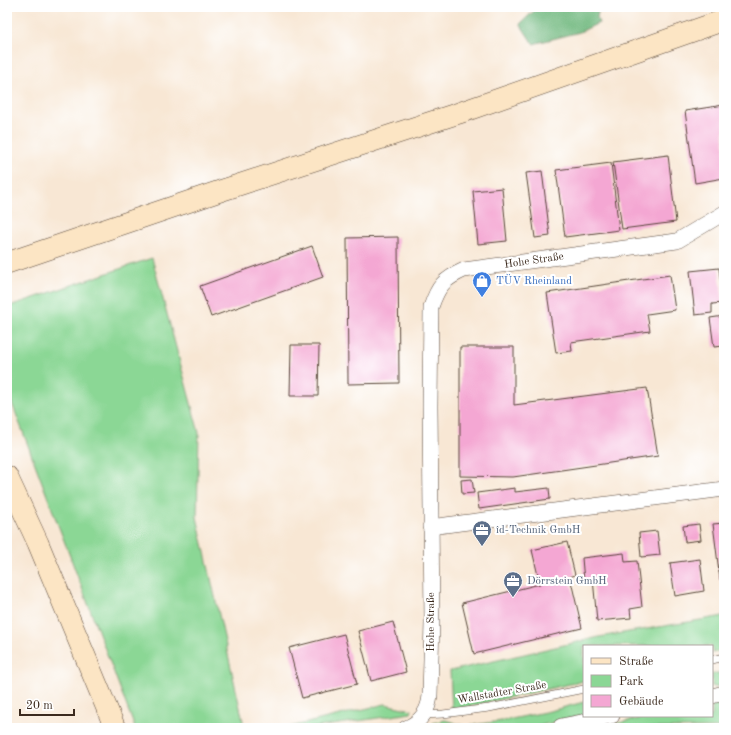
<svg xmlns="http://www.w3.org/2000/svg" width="731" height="735" font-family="'Old Standard TT',serif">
	<rect width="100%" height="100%" fill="#fff"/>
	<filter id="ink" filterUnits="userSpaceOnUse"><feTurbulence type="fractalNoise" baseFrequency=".025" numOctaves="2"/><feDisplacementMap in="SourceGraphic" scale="8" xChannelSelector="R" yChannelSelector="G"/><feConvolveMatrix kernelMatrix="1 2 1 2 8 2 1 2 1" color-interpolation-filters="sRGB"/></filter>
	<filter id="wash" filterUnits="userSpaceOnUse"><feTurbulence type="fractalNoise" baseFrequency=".012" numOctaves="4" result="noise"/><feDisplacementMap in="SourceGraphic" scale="16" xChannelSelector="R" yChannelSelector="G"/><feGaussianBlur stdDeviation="0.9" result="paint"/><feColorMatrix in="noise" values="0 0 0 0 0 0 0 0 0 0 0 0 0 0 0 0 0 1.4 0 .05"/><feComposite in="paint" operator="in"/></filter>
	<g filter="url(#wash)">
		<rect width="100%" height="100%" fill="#f8e7d4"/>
		<g fill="#8bd795" stroke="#63805a">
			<path d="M152,258L199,433L197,517L243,721L242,728H135L7,390V307Z"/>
			<path d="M724,616V650L712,653V646H584V681L452,710L450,671L599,637Z"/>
			<path d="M724,672V685L712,687V674Z"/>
			<path d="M584,702V715L530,728H433V723L445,720L465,726L502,721L550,711Z"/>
			<path d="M724,702V728H593L652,716H712V704Z"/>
			<path d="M385,704L412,710L411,713L312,728H286Z"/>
		</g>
		<path fill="#70b87e" stroke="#56714e" d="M538,7H599L597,18L599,23L580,32L533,44L520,24Z"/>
		<g id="blocks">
			<g fill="#f4a7d3">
				<path d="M724,105V178L695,183L685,111Z"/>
				<path d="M668,155L676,222L622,229L613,162Z"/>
				<path d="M611,163L619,230L565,237L556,170Z"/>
				<path d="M542,171L550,236L535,238L526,173Z"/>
				<path d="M502,188L507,241L478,244L473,191Z"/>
				<path d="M398,237L399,383L348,384L347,238Z"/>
				<path d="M312,246L323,277L211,317L200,286Z"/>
				<path d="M719,268L723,303L712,304V313L695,315L690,271Z"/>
				<path d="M670,275L675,310L647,314L650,331L571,342L572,351L556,353L547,293Z"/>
				<path d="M724,316V346L714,347L710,318Z"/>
				<path d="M291,345H319L318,396H290Z"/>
				<path d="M460,347H514V405L647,388L658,456L513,477L460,476Z"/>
				<path d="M472,479L474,493L462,494L461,480Z"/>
				<path d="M515,488V492L549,488L550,499L479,509L477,493Z"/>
				<path d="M724,523V580H720L713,524Z"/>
				<path d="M699,524L701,540L685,542L683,526Z"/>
				<path d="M657,531L660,555L641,557L639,533Z"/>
				<path d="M567,542L575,575L570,577L582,628L474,654L462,603L540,584L532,550Z"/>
				<path d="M624,553L625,562L637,561L642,607L630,609L631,618L597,621L593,579L584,581L582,558Z"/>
				<path d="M700,559L704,591L675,596L670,563Z"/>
				<path d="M393,622L406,672L371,681L358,631Z"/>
				<path d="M344,634L357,684L302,698L289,648Z"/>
			</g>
		</g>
	</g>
	<g filter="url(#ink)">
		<use href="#blocks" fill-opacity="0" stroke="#574639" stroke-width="1"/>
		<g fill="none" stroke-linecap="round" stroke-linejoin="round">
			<defs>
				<g id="lane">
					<path d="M712,660L724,657"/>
					<path d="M424,715L443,714L489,708L584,689"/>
				</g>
				<g id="street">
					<path d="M430,527L724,489"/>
					<path d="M712,696L724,693"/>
					<path d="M406,728C421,722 429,710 430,695L432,623L430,406L431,307C438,286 444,279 464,270L677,241L724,213"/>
					<path d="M561,728V726L612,716"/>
				</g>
				<g id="secondary">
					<path d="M7,263L223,190L459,113L724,20"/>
					<path d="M7,476L38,543L115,728"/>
				</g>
			</defs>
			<use href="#lane" stroke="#574639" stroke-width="8"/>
			<use href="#street" stroke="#574639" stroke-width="16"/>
			<use href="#secondary" stroke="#574639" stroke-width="22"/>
			<use href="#lane" stroke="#fff" stroke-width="7"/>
			<use href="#street" stroke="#fff" stroke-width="15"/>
			<use href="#secondary" stroke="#fce5c4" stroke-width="21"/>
		</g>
	</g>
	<defs>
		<symbol id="shop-pin" viewBox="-11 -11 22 30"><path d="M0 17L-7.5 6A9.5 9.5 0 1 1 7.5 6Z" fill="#3f7fe0" stroke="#fff"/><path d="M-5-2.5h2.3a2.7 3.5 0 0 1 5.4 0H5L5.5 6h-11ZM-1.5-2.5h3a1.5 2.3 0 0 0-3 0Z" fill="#fff"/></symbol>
		<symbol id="office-pin" viewBox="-11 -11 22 30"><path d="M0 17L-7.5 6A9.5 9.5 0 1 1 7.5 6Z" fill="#5c6f8a" stroke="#fff"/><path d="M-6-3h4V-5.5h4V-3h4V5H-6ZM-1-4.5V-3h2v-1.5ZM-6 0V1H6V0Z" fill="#fff"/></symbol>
	</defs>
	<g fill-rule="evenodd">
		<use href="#shop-pin" x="471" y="270" width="22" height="30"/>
		<use href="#office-pin" x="471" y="519" width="22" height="30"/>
		<use href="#office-pin" x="502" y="570" width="22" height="30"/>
	</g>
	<g text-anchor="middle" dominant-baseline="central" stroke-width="4" stroke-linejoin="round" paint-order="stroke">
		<g font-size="11" fill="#3b2a1e" stroke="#fff">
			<text transform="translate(534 261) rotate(-8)">Hohe Straße</text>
			<text transform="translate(431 622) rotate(-90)">Hohe Straße</text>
			<text transform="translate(502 693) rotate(-10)">Wallstadter Straße</text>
		</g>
		<g font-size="11" fill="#366cbe" stroke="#fff" text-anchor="start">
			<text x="496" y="281">TÜV Rheinland</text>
		</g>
		<g font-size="11" fill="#4e5e75" stroke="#fff" text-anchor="start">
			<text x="496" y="530">îd-Technik GmbH</text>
			<text x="527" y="581">Dörrstein GmbH</text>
		</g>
	</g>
	<rect width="731" height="735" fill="none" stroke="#fff" stroke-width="24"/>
	<rect x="583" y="645" width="130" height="72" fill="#ffffff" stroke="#b1aaa5"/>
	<rect x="591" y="658" width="20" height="6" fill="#fce5c4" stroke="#b1aaa5"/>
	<text x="619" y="665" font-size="12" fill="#3b2a1e">Straße</text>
	<rect x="591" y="675" width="20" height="12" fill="#8bd795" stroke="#b1aaa5"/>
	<text x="619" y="685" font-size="12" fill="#3b2a1e">Park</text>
	<rect x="591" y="695" width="20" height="12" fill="#f4a7d3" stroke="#b1aaa5"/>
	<text x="619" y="705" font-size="12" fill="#3b2a1e">Gebäude</text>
	<path d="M20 709v6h54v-6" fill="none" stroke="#3b2a1e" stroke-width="2"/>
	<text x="26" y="709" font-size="12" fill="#3b2a1e" stroke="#ffffff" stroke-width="3" paint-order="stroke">20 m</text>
</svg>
